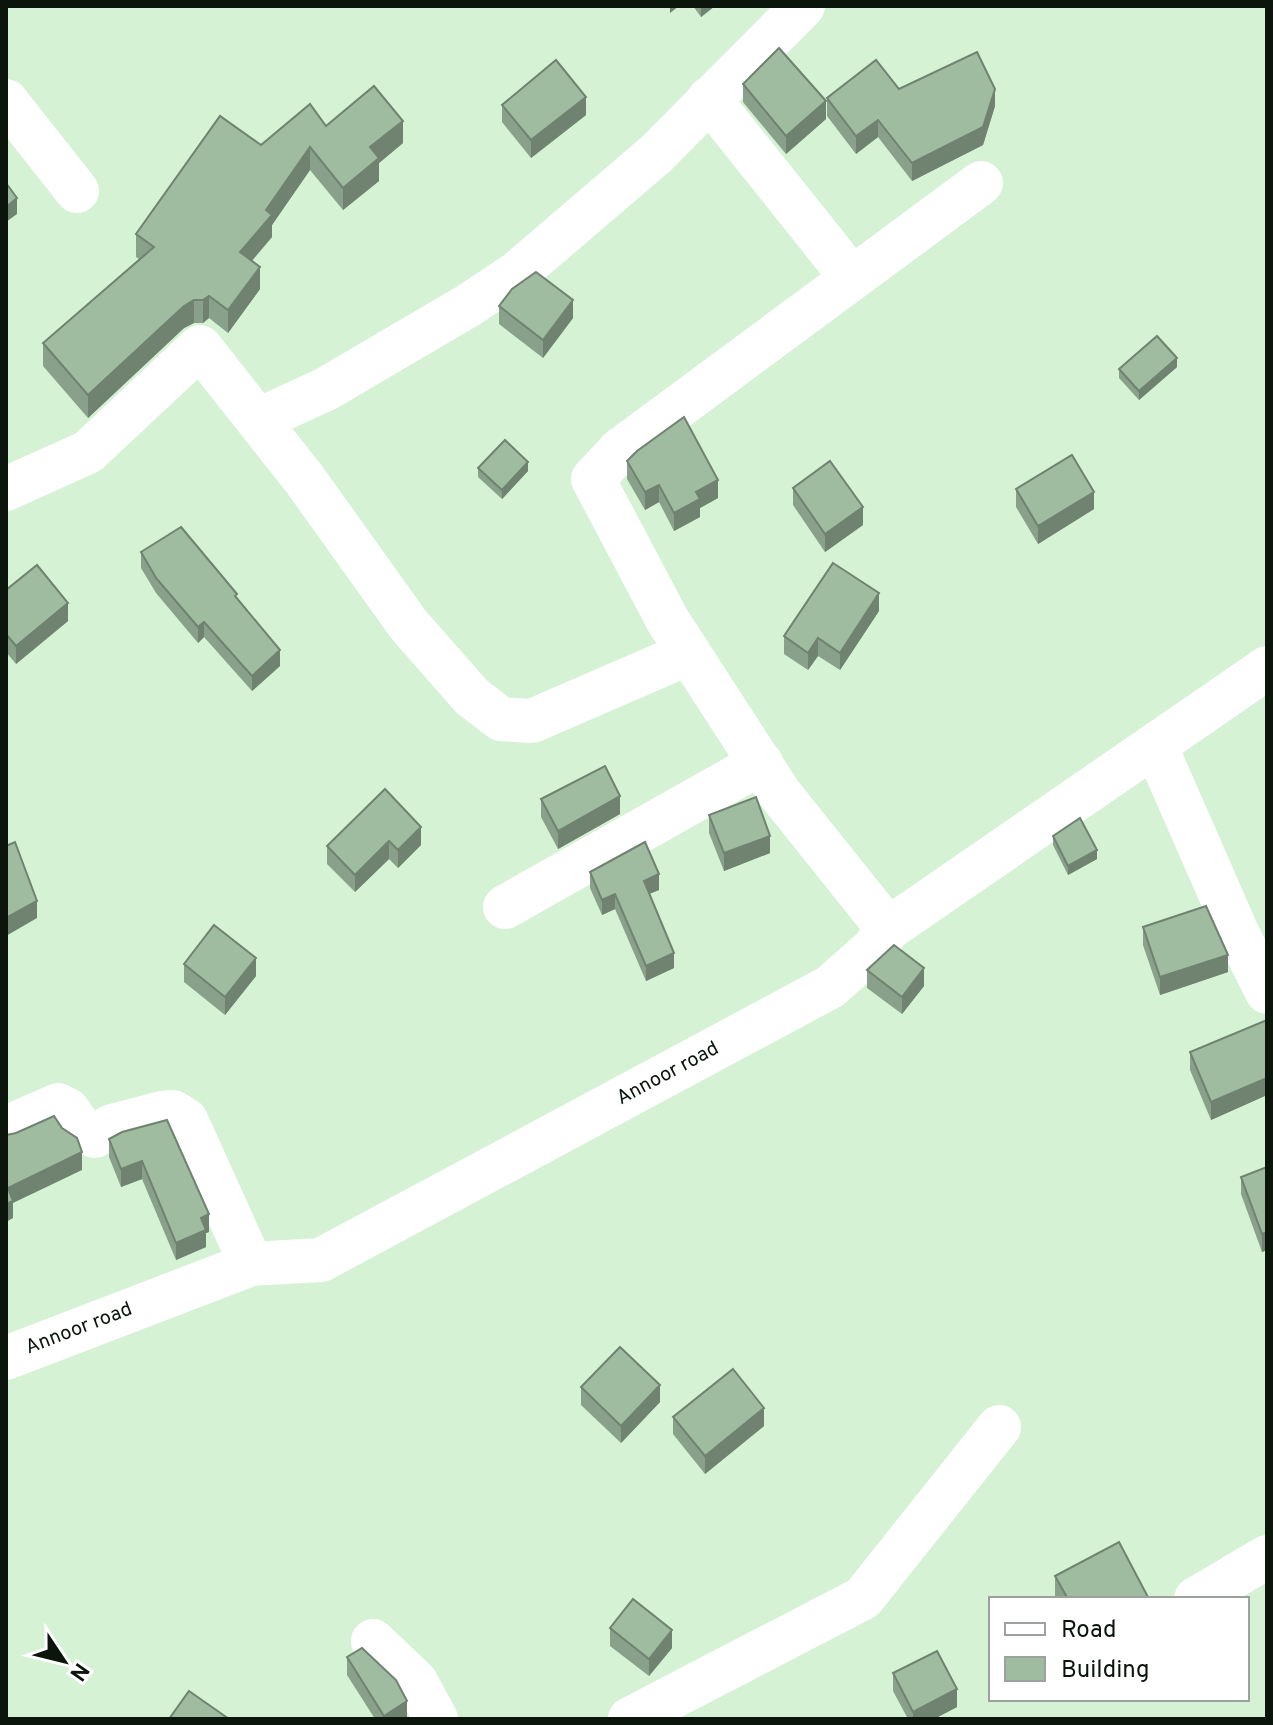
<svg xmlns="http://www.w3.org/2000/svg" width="1273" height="1725" font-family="Overpass,sans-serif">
	<rect width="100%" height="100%" fill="#d5f2d5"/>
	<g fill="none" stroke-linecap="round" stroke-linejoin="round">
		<g stroke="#fff" stroke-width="44">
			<path d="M709,99L852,278"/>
			<path d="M6,101L77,191"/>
			<path d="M258,420L326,389L469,305L517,273L656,154L803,6"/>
			<path d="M6,489L88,452L200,347L305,480L408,624L472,697L501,719L532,721L689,653"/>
			<path d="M1155,745L1236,930L1267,992"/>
			<path d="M505,907L761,763"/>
			<path d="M888,929L780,794L668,621L593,479L620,450L981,183"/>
			<path d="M6,1128L58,1105L68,1110L82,1131L95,1136L112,1126L162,1113L173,1112L186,1120L251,1264"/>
			<path d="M6,1358L251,1264L321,1260L830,987L873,949L888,929L1267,668"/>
			<path d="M1196,1599L1267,1557"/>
			<path d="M373,1641L416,1682L436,1719"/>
			<path d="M630,1719L863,1598L999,1427"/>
		</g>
	</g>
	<g fill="#89a18a">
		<path d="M693,6H715L701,17Z"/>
		<path d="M743,84L826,119L786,154L743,102Z"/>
		<path d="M899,89L995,106L983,145L912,181L878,137L856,154L827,116V98Z"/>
		<path d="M502,105L586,115L531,158L502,122Z"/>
		<path d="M326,126L403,143L379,163V181L343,210L310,170L272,225V237L252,261L260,289L228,333L209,318L203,323H194L184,328L88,418L43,366V343L139,259L136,257V234L261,145Z"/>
		<path d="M499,306L573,318L543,358L499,324Z"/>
		<path d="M1177,367L1139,400L1119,378V369Z"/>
		<path d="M627,461L718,498L700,508V517L674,531L659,502L645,510L627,479Z"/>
		<path d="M478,468L528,471L502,499L478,477Z"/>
		<path d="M793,488L863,525L825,552L793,505Z"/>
		<path d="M1016,489L1094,509L1038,544L1016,507Z"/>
		<path d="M141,552L237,600L280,666L252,691L204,637L198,643L156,593L141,568Z"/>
		<path d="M6,590L68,621L16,664L6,652Z"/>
		<path d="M879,611L840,670L818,656L808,670L784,654V636Z"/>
		<path d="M385,789L421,845L398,868L389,859L355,892L327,864V846Z"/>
		<path d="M541,799L620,814L558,849L541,817Z"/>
		<path d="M709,815L770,853L724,871L709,833Z"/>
		<path d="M1053,836L1097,859L1068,875L1053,845Z"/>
		<path d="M590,872L659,890L649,894L674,968L646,981L615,909L602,915L590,888Z"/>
		<path d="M1143,927L1228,972L1160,995L1143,945Z"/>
		<path d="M184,964L256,976L225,1015L184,982Z"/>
		<path d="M867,970L924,986L902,1014L867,988Z"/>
		<path d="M1267,1020V1095L1211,1120L1190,1070V1052Z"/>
		<path d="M122,1132L209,1232L206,1233V1247L176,1260L142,1179L121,1187L109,1157V1139Z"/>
		<path d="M1267,1167V1250L1262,1252L1241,1194V1177Z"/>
		<path d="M581,1387L660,1402L621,1443L581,1405Z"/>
		<path d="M673,1417L764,1426L705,1474L673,1434Z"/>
		<path d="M1055,1576L1149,1599H1055Z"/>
		<path d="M610,1628L672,1648L649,1676L610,1646Z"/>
		<path d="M347,1657L407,1718L375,1719L347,1675Z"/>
		<path d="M893,1673L957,1707L934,1719H908L893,1691Z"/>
	</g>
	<g fill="#6f8370">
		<path d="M670,6H679L670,13Z"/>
		<path d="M701,6H715L701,17Z"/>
		<path d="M995,89V106L983,145L912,181V163Z"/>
		<path d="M586,97V115L531,158V140Z"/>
		<path d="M826,101V119L786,154V136Z"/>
		<path d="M878,120V137L856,154V136Z"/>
		<path d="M403,121V143L379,163V181L343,210V188L370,147Z"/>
		<path d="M310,147V170L272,225V237L240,274V252L266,210Z"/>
		<path d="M17,198V214L6,222V207Z"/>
		<path d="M260,267V289L228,333V310Z"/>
		<path d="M209,296V318L203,323V300Z"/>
		<path d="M194,300V323L184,328L88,418V395L184,306Z"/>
		<path d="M573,300V318L543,358V340Z"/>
		<path d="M1177,358V367L1139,400V391Z"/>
		<path d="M528,462V471L502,499V490Z"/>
		<path d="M718,480V498L700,508V517L674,531V513L696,492Z"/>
		<path d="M659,485V502L645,510V492Z"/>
		<path d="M1094,492V509L1038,544V526Z"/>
		<path d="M863,507V525L825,552V534Z"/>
		<path d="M879,593V611L840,670V653Z"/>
		<path d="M68,603V621L16,664V646Z"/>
		<path d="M204,622V637L198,643V627Z"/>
		<path d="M818,638V656L808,670V653Z"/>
		<path d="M280,650V666L252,691V676Z"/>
		<path d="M620,796V814L558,849V831Z"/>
		<path d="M421,827V845L398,868V850Z"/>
		<path d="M770,836V853L724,871V853Z"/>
		<path d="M389,841V859L355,892V875Z"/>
		<path d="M1097,850V859L1068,875V866Z"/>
		<path d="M659,874V890L644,896V881Z"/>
		<path d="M615,894V909L602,915V900Z"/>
		<path d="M37,901V918L6,936V918Z"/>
		<path d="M674,953V968L646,981V966Z"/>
		<path d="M1228,955V972L1160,995V977Z"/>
		<path d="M256,958V976L225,1015V997Z"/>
		<path d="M924,968V986L902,1014V997Z"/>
		<path d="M1267,1078V1095L1211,1120V1102Z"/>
		<path d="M82,1152V1170L13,1203V1218L6,1222L8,1188Z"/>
		<path d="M142,1161V1179L121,1187V1169Z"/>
		<path d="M209,1214V1232L206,1233V1247L176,1260V1243L201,1218Z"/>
		<path d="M1267,1232V1250L1262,1252V1234Z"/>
		<path d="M660,1385V1402L621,1443V1426Z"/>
		<path d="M764,1408V1426L705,1474V1456Z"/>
		<path d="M672,1630V1648L649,1676V1659Z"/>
		<path d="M957,1689V1707L934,1719H913V1712Z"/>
		<path d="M407,1701V1718L384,1719V1716Z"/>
	</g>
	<g fill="#9fbba0" stroke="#6f8370" stroke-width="2">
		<path d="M779,48L826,101L786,136L743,84Z"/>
		<path d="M977,52L995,89L983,127L912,163L878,120L856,136L827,98L876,60L899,89Z"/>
		<path d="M556,60L586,97L531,140L502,105Z"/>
		<path d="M374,86L403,121L370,147L379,158L343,188L310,147L266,210L272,215L240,252L260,267L228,310L209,296L203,300H194L184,306L88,395L43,343L154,247L136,234L220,116L261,145L310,104L326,126Z"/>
		<path d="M6,183L17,198L6,207Z"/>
		<path d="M536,272L573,300L543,340L499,306L512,289Z"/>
		<path d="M1157,336L1177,358L1139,391L1119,369Z"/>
		<path d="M684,417L718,480L696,492L700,499L674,513L659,485L645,492L627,461L637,451Z"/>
		<path d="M505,440L528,462L502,490L478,468Z"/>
		<path d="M1072,455L1094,492L1038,526L1016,489Z"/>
		<path d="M830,461L863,507L825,534L793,488Z"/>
		<path d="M181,527L237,594L235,596L280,650L252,676L204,622L198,627L156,578L141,552Z"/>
		<path d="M833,563L879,593L840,653L818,638L808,653L784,636Z"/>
		<path d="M37,565L68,603L16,646L6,634V590Z"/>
		<path d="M605,766L620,796L558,831L541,799Z"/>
		<path d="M385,789L421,827L398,850L389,841L355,875L327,846Z"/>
		<path d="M756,797L770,836L724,853L709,815Z"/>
		<path d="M1080,818L1097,850L1068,866L1053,836Z"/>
		<path d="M15,842L37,901L6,918V846Z"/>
		<path d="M645,842L659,874L644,881L674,953L646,966L615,894L602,900L590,872Z"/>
		<path d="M1206,906L1228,955L1160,977L1143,927Z"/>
		<path d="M214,925L256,958L225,997L184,964Z"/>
		<path d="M894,945L924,968L902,997L867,970Z"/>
		<path d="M1267,1020V1078L1211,1102L1190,1052Z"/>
		<path d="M54,1116L62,1128L77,1138L82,1152L8,1188L13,1201L6,1204V1135L16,1133Z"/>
		<path d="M167,1120L209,1214L201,1218L206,1230L176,1243L142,1161L121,1169L109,1139L122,1132Z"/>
		<path d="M1267,1167V1232L1262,1234L1241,1177Z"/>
		<path d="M620,1347L660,1385L621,1426L581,1387Z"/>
		<path d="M733,1369L764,1408L705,1456L673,1417Z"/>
		<path d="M1119,1542L1149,1599H1068L1055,1576Z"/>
		<path d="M633,1599L672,1630L649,1659L610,1628Z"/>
		<path d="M362,1648L396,1680L407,1701L384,1716L347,1657Z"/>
		<path d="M937,1651L957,1689L913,1712L893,1673Z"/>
		<path d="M189,1691L229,1719H169Z"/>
	</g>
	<g text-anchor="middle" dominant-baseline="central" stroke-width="6" stroke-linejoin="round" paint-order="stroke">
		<g font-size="20" fill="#0b150c" stroke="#fff">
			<text transform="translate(668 1074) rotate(-28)">Annoor road</text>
			<text transform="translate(79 1329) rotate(-21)">Annoor road</text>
		</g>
	</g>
	<rect width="1273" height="1725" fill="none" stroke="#0b150c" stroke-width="16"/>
	<rect x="989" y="1597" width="260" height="104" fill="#ffffff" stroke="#9da19e" stroke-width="2"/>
	<rect x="1005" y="1623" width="40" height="12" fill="#ffffff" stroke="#9da19e" stroke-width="2"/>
	<text x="1061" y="1637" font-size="24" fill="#0b150c">Road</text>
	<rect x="1005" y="1657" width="40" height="24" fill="#9fbba0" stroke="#9da19e" stroke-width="2"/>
	<text x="1061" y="1677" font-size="24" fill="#0b150c">Building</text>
	<g transform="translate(64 1661) rotate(125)" stroke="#ffffff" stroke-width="6" paint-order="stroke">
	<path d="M0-6L14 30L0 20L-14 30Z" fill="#0b150c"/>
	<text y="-12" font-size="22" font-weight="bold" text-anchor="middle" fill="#0b150c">N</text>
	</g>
</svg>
